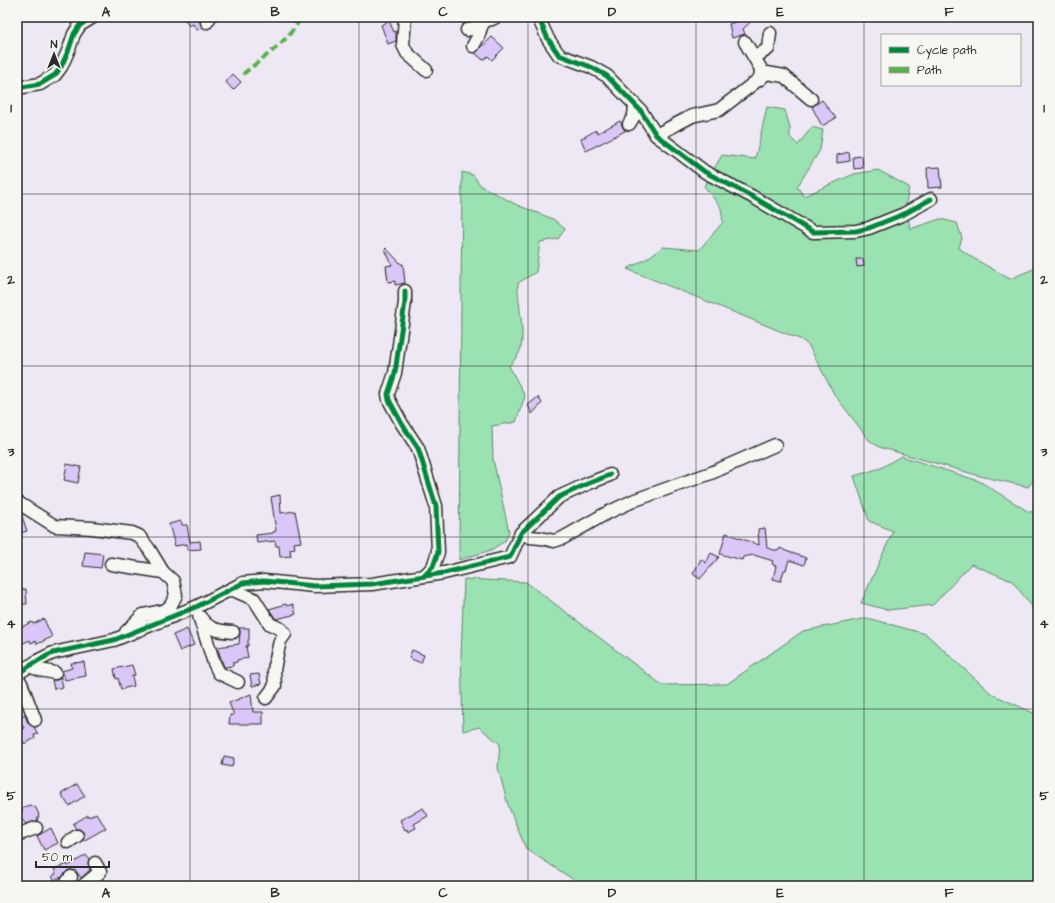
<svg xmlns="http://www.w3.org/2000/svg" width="1055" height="903" font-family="'Architects Daughter',sans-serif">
	<rect width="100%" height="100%" fill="#eee8f4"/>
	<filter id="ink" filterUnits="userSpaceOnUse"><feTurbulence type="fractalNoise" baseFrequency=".025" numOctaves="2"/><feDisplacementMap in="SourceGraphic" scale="8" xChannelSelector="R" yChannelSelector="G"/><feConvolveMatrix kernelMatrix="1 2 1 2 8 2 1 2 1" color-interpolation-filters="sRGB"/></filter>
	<g filter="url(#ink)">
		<g fill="#9ae2b1" stroke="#62866e">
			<path d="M767,107L785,110L790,128V137L798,145L812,127L823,130L820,150L797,187L804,196L854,174L878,170L909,187L906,203L910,229L940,219L957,223L962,238L959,248L973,258L1010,279L1038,267V475L1028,487L980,476L879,447L869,440L834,394L809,346L802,340L627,269L646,259L663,247L699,250L723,222L721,208L704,186L722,155L755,159Z"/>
			<path d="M462,172L473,175L481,186L517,205L553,219L565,229L558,239L540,242L536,272L518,283C517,302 527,337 519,353C517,358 512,362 509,366L525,396L516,422L492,426L493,459L509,532L505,541L491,550L459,560Z"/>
			<path d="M901,456L979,481L1029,512L1038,511V614L1012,581L971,564L933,605L888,610L861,603L893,531L869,521L854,476L881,468Z"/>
			<path d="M464,579L526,582L662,685L727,684L803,631L867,618L926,634L992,694L1038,715V886H578L571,878L526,849L508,805L498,768L500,744L479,727L463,731L461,654Z"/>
		</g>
		<g fill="#dac6f7" stroke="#2b2b2b">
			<path d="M188,17H201L199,20L202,27L197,30L193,24L189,26L185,20Z"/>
			<path d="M750,17H756L743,29L745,34L732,38L729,24Z"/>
			<path d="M389,21L394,32L396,31V41L388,44L381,25Z"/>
			<path d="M492,37L504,48L492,60L488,56L483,60L475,53Z"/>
			<path d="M233,74L241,82L233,90L226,82Z"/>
			<path d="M822,100L836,118L822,126L812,107Z"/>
			<path d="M620,121L625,131L586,151L581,139L596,130L598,133Z"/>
			<path d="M849,152L850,161L837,163V155Z"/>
			<path d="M862,156L863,168L854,169L853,157Z"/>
			<path d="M940,167L942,187L928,188L927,168Z"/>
			<path d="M386,248L401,264H403L405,283L395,285V281L388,282L386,266L392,265L385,249Z"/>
			<path d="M856,259H863L864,266L857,267Z"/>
			<path d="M538,397L542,403L532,414L528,405Z"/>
			<path d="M67,464L81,467L78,483L64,480Z"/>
			<path d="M280,495L281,513L295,511L301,542L294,543L295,548L290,549L291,556L280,557L279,546H276L275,541L257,543L256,535L273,533V532L276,531L271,497Z"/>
			<path d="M17,511L21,513L27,531L17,534Z"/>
			<path d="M181,521L182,525H187L190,542L200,541L201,549L187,550V544L175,546L169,524Z"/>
			<path d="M765,528L767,548L778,551L780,548L786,551L806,558L804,565L789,560L786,570H784L781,581L773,579L776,566L772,564L773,561L754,555L743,557L742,560L720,554L726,533L759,545L758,529Z"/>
			<path d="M85,552L103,554L101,568L83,566Z"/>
			<path d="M711,553L719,557L700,579L693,574L701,559L706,563Z"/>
			<path d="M26,589L27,604H17V590Z"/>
			<path d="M286,604L287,606L293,604L296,614L277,619L275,618L269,609Z"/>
			<path d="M44,619L52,637L37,644L36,641L31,643L30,640L17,646V629L32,622L33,624Z"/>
			<path d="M239,628H249V640H248V646H246L248,658L237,660V662L233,663V666L224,667L217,647L239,644L240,632Z"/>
			<path d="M187,629L194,645L180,651L173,635Z"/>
			<path d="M412,650L424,655L421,663L409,658Z"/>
			<path d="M84,662L86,676L65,680L62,671L72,668L71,663Z"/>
			<path d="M132,665L135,675L132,676L134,686L121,689L118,678L116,679L114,669Z"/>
			<path d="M259,674L261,684L252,686L250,675Z"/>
			<path d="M61,678L63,687L54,689L52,680H57Z"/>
			<path d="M251,694L253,712H263V724H229L230,715H234L229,703Z"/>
			<path d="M25,715L28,723L34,727L38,734L34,735L35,738L25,744L24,742L22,743L17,732L24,728L18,719Z"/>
			<path d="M224,756L234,758L232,767L222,765Z"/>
			<path d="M77,784L85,796L69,806L61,794Z"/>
			<path d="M30,805L36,808L39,815L37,821L26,824L23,821L20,815L23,808Z"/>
			<path d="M423,808L428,816L414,824L416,828L408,832L407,829L405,830L400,820Z"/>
			<path d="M96,813L106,828L83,841L84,836L83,832L80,829H76L73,824L88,815L89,817Z"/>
			<path d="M51,828L58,843L44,850L37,836Z"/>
			<path d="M86,855L89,859L88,863L90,870L81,878L76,871L72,870H68L62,877L54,880L52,876L56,874L54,869L67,864L68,866Z"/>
		</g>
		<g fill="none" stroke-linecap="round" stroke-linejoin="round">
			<defs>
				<g id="minor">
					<path d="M405,17L403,45L407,53L426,70"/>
					<path d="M473,17C481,20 488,22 496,17"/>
					<path d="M538,17L548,39L559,55L591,67L607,76L641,111L656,135L705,172L753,197L813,232L856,231L869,228L904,214L931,199"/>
					<path d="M207,22L210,17"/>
					<path d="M467,30L481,27L484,22"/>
					<path d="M745,42L761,69L760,79"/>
					<path d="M473,46L478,37L481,27"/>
					<path d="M755,57L768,49L770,33"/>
					<path d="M17,88L40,84L55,75L61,67L69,49L74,34L80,25L93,17"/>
					<path d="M629,124L634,116L635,105"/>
					<path d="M656,135L692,116L719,110L767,73L784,76L811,99"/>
					<path d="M405,291V302L395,373L388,394L389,400L402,424L418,448L436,506L438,552L433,567L424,576"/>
					<path d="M17,502L55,526L92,528L132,533L139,536L149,549L163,572"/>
					<path d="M521,533L530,537L541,538L554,541L563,538L605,514L635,500L711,473L775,445"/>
					<path d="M111,564L163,572L173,581L176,595L171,605L166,610L143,615L126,632"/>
					<path d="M231,589L254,599L270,624L281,629L285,634L280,641L277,654L274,670L275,686L266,698"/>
					<path d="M199,616L214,663L219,673L238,682"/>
					<path d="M200,617C209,630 218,631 233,632"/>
					<path d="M29,666L40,670L55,673"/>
					<path d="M17,674L39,660L53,653L114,640L198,606L243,583L264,581L315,586L372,584L444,573L510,557L521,533L559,497L587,484L610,475"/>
					<path d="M17,678L21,683L35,720"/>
					<path d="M17,835L36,828"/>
					<path d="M68,842L77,836"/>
					<path d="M64,886L71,877"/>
					<path d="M83,886L100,872L95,863"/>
				</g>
			</defs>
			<use href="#minor" stroke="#2b2b2b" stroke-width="15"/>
			<use href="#minor" stroke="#f6f6f2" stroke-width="12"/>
			<path stroke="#56b246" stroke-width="4" stroke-dasharray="8 4" stroke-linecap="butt" d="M243,74C264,57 289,41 301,17"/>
			<defs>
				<g id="cycleway">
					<path d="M538,17L548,39L559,55L591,67L607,76L641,111L656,135L705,172L753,197L813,232L856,231L869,228L904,214L931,199"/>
					<path d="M17,88L40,84L55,75L61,67L69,49L74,34L80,25L93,17"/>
					<path d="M405,291V302L395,373L388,394L389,400L402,424L418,448L436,506L438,552L433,567L424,576"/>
					<path d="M17,674L39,660L53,653L114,640L198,606L243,583L264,581L315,586L372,584L444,573L510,557L521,533L559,497L587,484L610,475"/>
				</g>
			</defs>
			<use href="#cycleway" stroke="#f6f6f2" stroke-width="8"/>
			<use href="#cycleway" stroke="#00873e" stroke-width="5"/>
		</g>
	</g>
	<path fill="none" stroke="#2b2b2b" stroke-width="1" stroke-opacity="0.55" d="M190,17V886M359,17V886M528,17V886M696,17V886M864,17V886M17,194H1038M17,366H1038M17,537H1038M17,709H1038"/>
	<rect width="1055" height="903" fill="none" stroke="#f6f6f2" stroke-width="44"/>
	<rect x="881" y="34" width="140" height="52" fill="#f6f6f2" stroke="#a5a5a2"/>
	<rect x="889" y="47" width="20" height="6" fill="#00873e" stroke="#a5a5a2"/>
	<text x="917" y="54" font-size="12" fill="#2b2b2b">Cycle path</text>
	<rect x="889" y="67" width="20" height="6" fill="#56b246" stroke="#a5a5a2"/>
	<text x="917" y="74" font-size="12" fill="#2b2b2b">Path</text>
	<g transform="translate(54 54)" stroke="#f6f6f2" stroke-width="3" paint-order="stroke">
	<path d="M0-3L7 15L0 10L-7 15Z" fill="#2b2b2b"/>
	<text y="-6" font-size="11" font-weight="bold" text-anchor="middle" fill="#2b2b2b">N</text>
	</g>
	<path d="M36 861v6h73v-6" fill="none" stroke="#2b2b2b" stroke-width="2"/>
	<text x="42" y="861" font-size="12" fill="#2b2b2b" stroke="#f6f6f2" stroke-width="3" paint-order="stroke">50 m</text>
	<rect x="22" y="22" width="1011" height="859" fill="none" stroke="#2b2b2b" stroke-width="1.5"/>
	<g font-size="13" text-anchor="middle" font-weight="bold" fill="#2b2b2b">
		<text x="106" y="16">A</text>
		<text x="275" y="16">B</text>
		<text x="443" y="16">C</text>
		<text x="612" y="16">D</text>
		<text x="780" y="16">E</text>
		<text x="949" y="16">F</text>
		<text x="11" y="112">1</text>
		<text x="1044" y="112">1</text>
		<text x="11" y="284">2</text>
		<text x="1044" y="284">2</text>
		<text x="11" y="456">3</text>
		<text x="1044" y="456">3</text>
		<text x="11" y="628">4</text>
		<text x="1044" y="628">4</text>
		<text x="11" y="800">5</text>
		<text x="1044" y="800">5</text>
		<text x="106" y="897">A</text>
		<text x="275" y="897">B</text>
		<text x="443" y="897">C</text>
		<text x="612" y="897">D</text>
		<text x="780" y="897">E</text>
		<text x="949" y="897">F</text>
	</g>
</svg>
